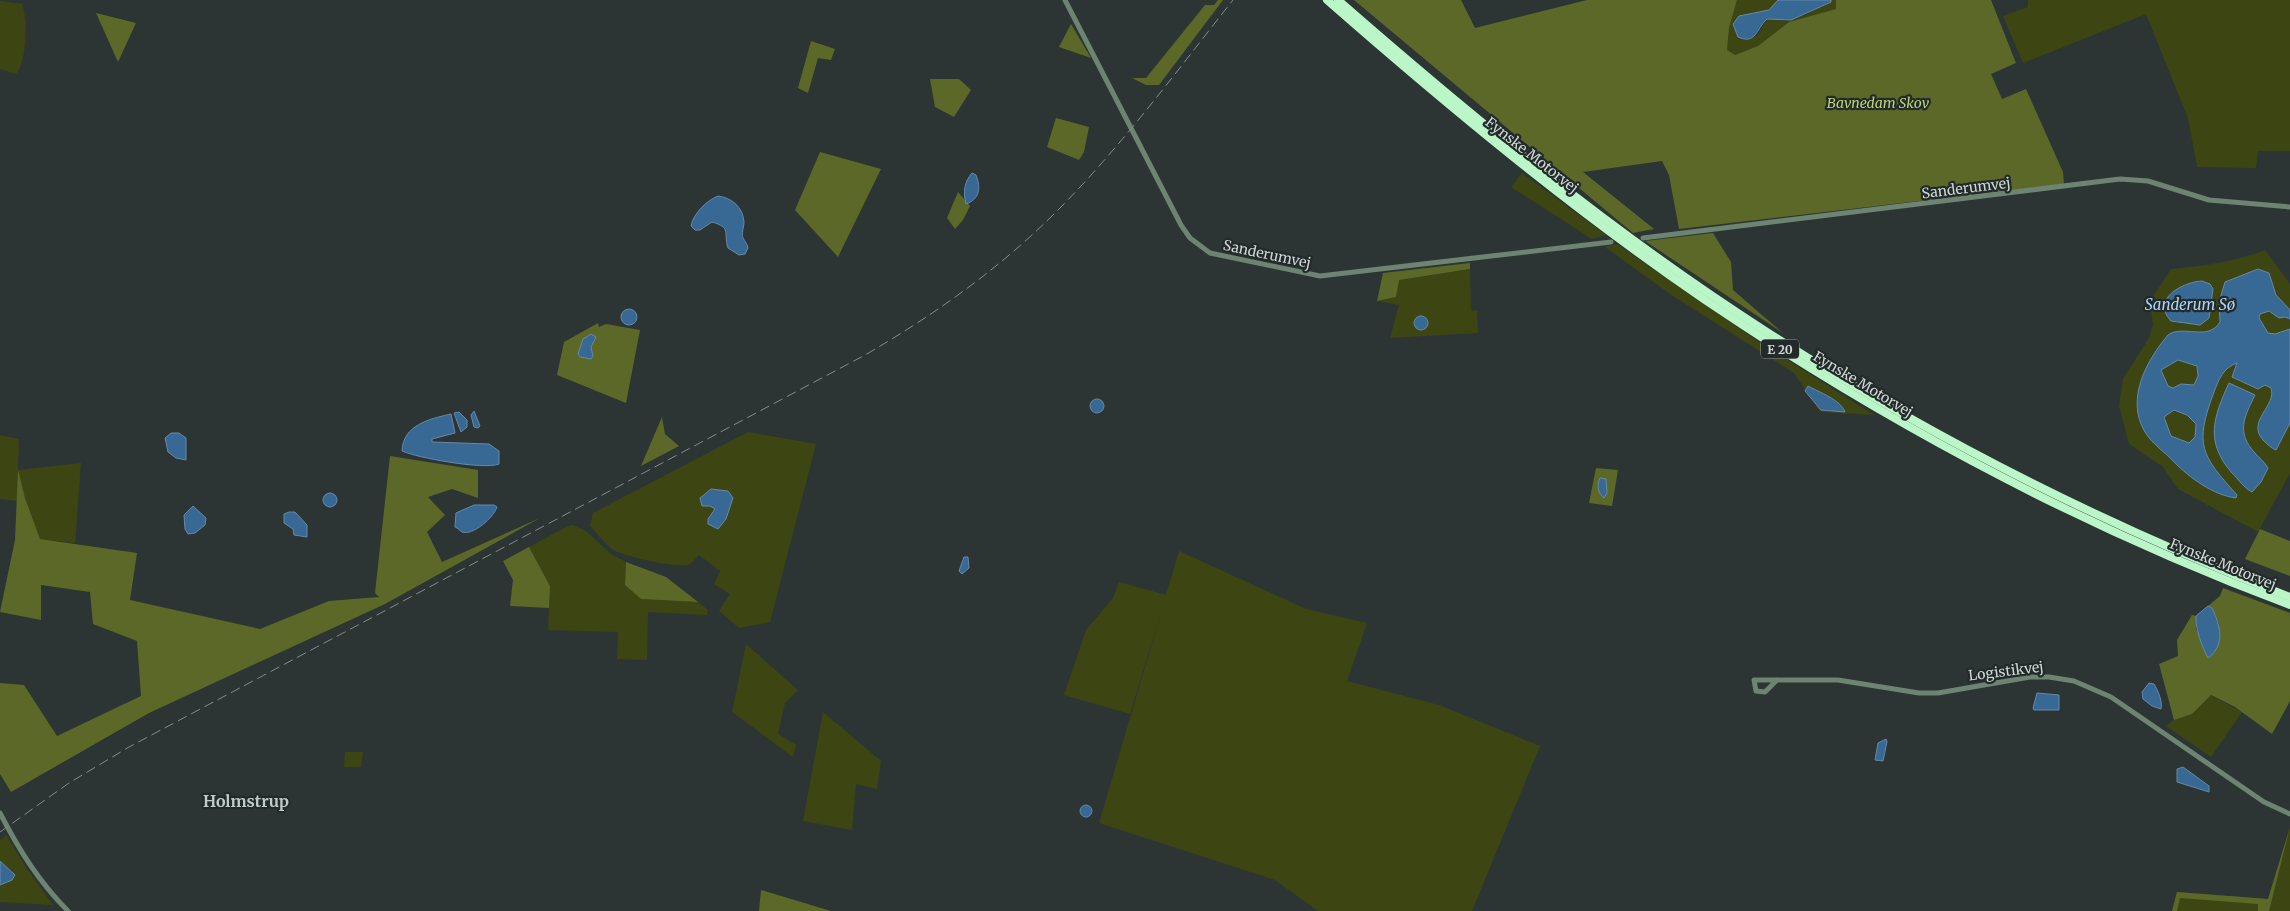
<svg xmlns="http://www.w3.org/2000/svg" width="2290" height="911" font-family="Merriweather,serif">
	<rect width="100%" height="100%" fill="#2c3533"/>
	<g fill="#3d4612">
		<path d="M1737,0H1778C1772,10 1764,13 1753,12L1756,37L1767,19L1786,21L1806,15L1831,0H1836V9L1789,22L1758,46L1735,55L1727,50L1729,28Z"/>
		<path d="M2028,0H2290V151H2258L2256,168L2197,167L2188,118L2146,14L2023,63L2003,16L2028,7Z"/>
		<path d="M0,1L22,4C28,20 27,61 16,74L0,69Z"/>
		<path d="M1522,173L1606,235L1592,239L1511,187Z"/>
		<path d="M1617,244L1759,342L1874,415L1820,412L1794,373L1673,296L1605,247Z"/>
		<path d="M2265,250L2290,284V473L2258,532L2178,489L2163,467L2129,444L2119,406L2123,379L2149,338L2153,325L2150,301L2171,269C2204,266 2234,262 2265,250Z"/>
		<path d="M1470,269L1471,311L1477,310L1478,333L1390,338L1399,305L1377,301L1396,297L1398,280Z"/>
		<path d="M748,432L816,444L770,622L739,628L719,611L730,594L714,584L720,571L699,555C695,559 692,564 687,565C677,568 621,556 612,549C604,543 597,533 590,526L593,513Z"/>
		<path d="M0,435L19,439L18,470L81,463L75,543L40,539L25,498L18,473L17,501L0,499Z"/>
		<path d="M573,525L586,531L611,554L626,562L625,585L641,599L698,602L708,610L707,615L648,612L647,660L617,659L618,632L548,630L550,586L529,547L568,526Z"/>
		<path d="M1179,551L1306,609L1367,623L1347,681L1439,705L1540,746L1472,911H1318L1275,880L1099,823L1164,603L1130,714L1064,695L1086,630L1113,598L1119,582L1166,595Z"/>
		<path d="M746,644L798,690L785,703L778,734L796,745L793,757L732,712Z"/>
		<path d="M2210,695L2242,712L2211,757L2166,726L2174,720L2192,714Z"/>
		<path d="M823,712L881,761L877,789L856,784L852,830L803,821Z"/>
		<path d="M345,752H363L361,767H344Z"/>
		<path d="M2290,827V911H2172L2177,892L2268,899Z"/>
		<path d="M6,835L27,869L53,905L0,902V840Z"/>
	</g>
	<g fill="#5c6828">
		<path d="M1218,0H1223L1159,85H1146L1132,78H1146L1205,5H1214Z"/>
		<path d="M1354,0H1461L1475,28L1587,0H1737L1729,28L1727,50L1735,55L1758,46L1789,22L1836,9V0H1991L2016,63L1991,74L2002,99L2026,89L2063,172L2064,184L1679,229L1669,175L1662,161L1583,172L1654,229L1633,233Z"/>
		<path d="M96,13L136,23L118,62Z"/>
		<path d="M1071,24L1091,58L1059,47Z"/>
		<path d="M811,41L835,49L831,60L818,58L808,93L798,88Z"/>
		<path d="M930,79H959L971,90L954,117L935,107Z"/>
		<path d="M1056,118L1089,127L1084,152L1079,160L1047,147Z"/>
		<path d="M820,152L881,169L838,257L795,210Z"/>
		<path d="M958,192L970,206L963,220L955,229L947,218Z"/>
		<path d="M1713,233L1731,262L1733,290L1783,333L1645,241Z"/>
		<path d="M1470,263V269L1399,280L1396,297L1377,301L1383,273Z"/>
		<path d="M598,323L599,327L606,324L640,330L626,403L557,375L564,342Z"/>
		<path d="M662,417L665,434L679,446L641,466Z"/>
		<path d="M390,456L478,470V498L452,489L428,497L445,515L427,532L442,562L540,518L385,604L149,713L11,792L0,774V683L24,685L57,736L141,696L137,641L93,624L90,592L41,585V620L0,612L15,540L18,470L25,498L40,539L137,553L130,600L260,629L329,601L379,597L375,593Z"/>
		<path d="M1596,468L1618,470L1612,506L1589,503Z"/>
		<path d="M2260,529L2290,541V576L2245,559Z"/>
		<path d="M529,547L550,586L549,608L510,606L513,580L503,561Z"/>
		<path d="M626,562L666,577L698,602L641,599L625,585Z"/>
		<path d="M2223,588L2290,613V701L2272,734L2235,707L2211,695L2192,714L2174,720L2159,664L2178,656L2177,640L2192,615L2196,616V629L2200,637L2219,624L2212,608L2208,606L2220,596Z"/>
		<path d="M2290,827L2269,911H2258V904L2180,898L2177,911H2172L2177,892L2268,899Z"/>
		<path d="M761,890L831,911H759Z"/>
	</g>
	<g fill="#386894" stroke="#6689a8" fill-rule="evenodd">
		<path d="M1778,0H1831V2L1791,20L1767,19C1756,29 1756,45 1738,37L1733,24L1739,16L1769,10Z"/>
		<path d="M972,173L976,175C981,188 980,199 966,204C963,193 964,182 972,173Z"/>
		<path d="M718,196C732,198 743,207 744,222C744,227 741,234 743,238C745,242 747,243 748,248L745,254L739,255L728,248C723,232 732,228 712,222L700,230H695L691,226C693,214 707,200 718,196Z"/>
		<path d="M2258,269L2269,273L2276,295L2290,310V319L2285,317L2279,318L2269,311L2260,314L2259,318L2268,333L2275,334L2290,329V423L2276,450C2271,448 2267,444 2263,440C2246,421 2277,406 2271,388L2265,385L2258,389L2232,377L2237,363C2223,368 2219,379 2214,392C2194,445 2201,455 2237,495L2236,498C2213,495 2190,478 2174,462C2165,452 2152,444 2145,432C2125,399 2147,360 2168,335C2183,324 2208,342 2220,322L2219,302L2225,282ZM2178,360L2197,366L2198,376L2194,385L2181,384L2173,388L2168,386L2161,370ZM2174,410L2187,415L2196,424L2195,437L2189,443L2171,436L2164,417Z"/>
		<path d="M2202,281L2210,284L2213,289L2209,318L2200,325L2171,321C2150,299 2183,282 2202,281Z"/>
		<circle cx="629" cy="317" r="8"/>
		<circle cx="1421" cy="323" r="7"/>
		<path d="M591,334L596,337L591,347L593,356L591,359L580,357L578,354L583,339Z"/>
		<path d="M2229,383L2255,395C2244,417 2236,433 2255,453C2259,458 2265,462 2268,468L2261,482L2252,492C2244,488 2239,480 2232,473C2205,442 2213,418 2229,383Z"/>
		<path d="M1808,386C1819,392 1841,400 1845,412L1821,410L1805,391Z"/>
		<circle cx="1097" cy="406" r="7"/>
		<path d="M474,411L480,426L478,428L474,427L471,415Z"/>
		<path d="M459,412L467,420V427L461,432L454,413Z"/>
		<path d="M451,414L455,433L432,439V442L489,444L499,451V464C484,470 418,458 402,451C403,425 429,419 451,414Z"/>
		<path d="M171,433H179L186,438V460L176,458L168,452L165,438Z"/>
		<path d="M1600,478L1606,479L1607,493L1604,498C1597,492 1597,485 1600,478Z"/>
		<path d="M711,489L728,491L733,498L726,519L718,529L708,524V519L715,509L710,506H702L700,498Z"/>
		<circle cx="330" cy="500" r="7"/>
		<path d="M474,505H494L497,507C494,517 473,536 462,532C460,531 458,528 455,527L456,513Z"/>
		<path d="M193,506L206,518L205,525L195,533L188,534L185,529L184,515Z"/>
		<path d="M289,512H295L307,525V537L294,535L293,529L284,523V514Z"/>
		<path d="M964,557H968L969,568L962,574L959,571Z"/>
		<path d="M2208,606L2212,608C2220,625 2226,645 2208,658C2202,646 2195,629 2196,616Z"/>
		<path d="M2149,683L2154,684C2158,690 2163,703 2161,709L2152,706L2143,699L2142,692Z"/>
		<path d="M2037,693L2059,695V710H2034L2033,708Z"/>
		<path d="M1886,739L1887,742L1883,761L1875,760L1878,743Z"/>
		<path d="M2183,767L2209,786V792L2177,782V769Z"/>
		<circle cx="1086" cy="811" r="6"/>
		<path d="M0,861L15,875L12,880L0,885Z"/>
	</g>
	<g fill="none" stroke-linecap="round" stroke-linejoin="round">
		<g stroke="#6c8471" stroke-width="5">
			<path d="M1065,0L1181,225L1190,238L1210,253L1320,276L1611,242"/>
			<path d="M1643,238L2120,179L2148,181L2209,200L2290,207"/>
			<path d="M1777,680L1765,692L1756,691L1754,680H1838L1919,693H1938L2030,677H2049L2074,681L2111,697L2264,802L2290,814"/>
			<path d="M0,813C19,850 39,882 68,911"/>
		</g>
		<g stroke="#baf6c7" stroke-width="8">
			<path d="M1327,0C1448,106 1572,209 1705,300C1887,423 2084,528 2290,605"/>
			<path d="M1338,0C1473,118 1613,233 1764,330C1930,437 2106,526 2290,597"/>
		</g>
		<path stroke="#848c8a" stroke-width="1" stroke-dasharray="10 5" stroke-linecap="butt" d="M0,832L69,783L129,747L865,355C934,315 999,269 1056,212C1121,147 1176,72 1233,0"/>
	</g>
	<g text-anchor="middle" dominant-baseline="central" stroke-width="4.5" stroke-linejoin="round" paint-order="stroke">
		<rect fill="#222b29" stroke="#9ca3a1" stroke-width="1" x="1761" y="339.5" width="38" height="19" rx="4"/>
		<g font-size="12" font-weight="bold" fill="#d0d6d5">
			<text x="1780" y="349">E 20</text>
		</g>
		<g font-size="14" font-style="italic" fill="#bfd276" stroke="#222b29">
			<text x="1878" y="103">Bavnedam Skov</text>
		</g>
		<g font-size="14" fill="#d0d6d5" stroke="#222b29">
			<text transform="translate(1532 155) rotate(38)">Fynske Motorvej</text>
			<text transform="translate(1966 188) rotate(-7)">Sanderumvej</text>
			<text transform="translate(1267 254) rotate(12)">Sanderumvej</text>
			<text transform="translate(1863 384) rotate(31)">Fynske Motorvej</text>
			<text transform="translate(2223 564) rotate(22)">Fynske Motorvej</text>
			<text transform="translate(2006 671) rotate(-7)">Logistikvej</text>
		</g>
		<g font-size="15" font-style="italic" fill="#acd4fd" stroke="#222b29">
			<text x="2190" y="304">Sanderum Sø</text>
		</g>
		<g font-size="16" font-weight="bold" fill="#bfcbc8" stroke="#222b29">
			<text x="246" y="801">Holmstrup</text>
		</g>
	</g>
</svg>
